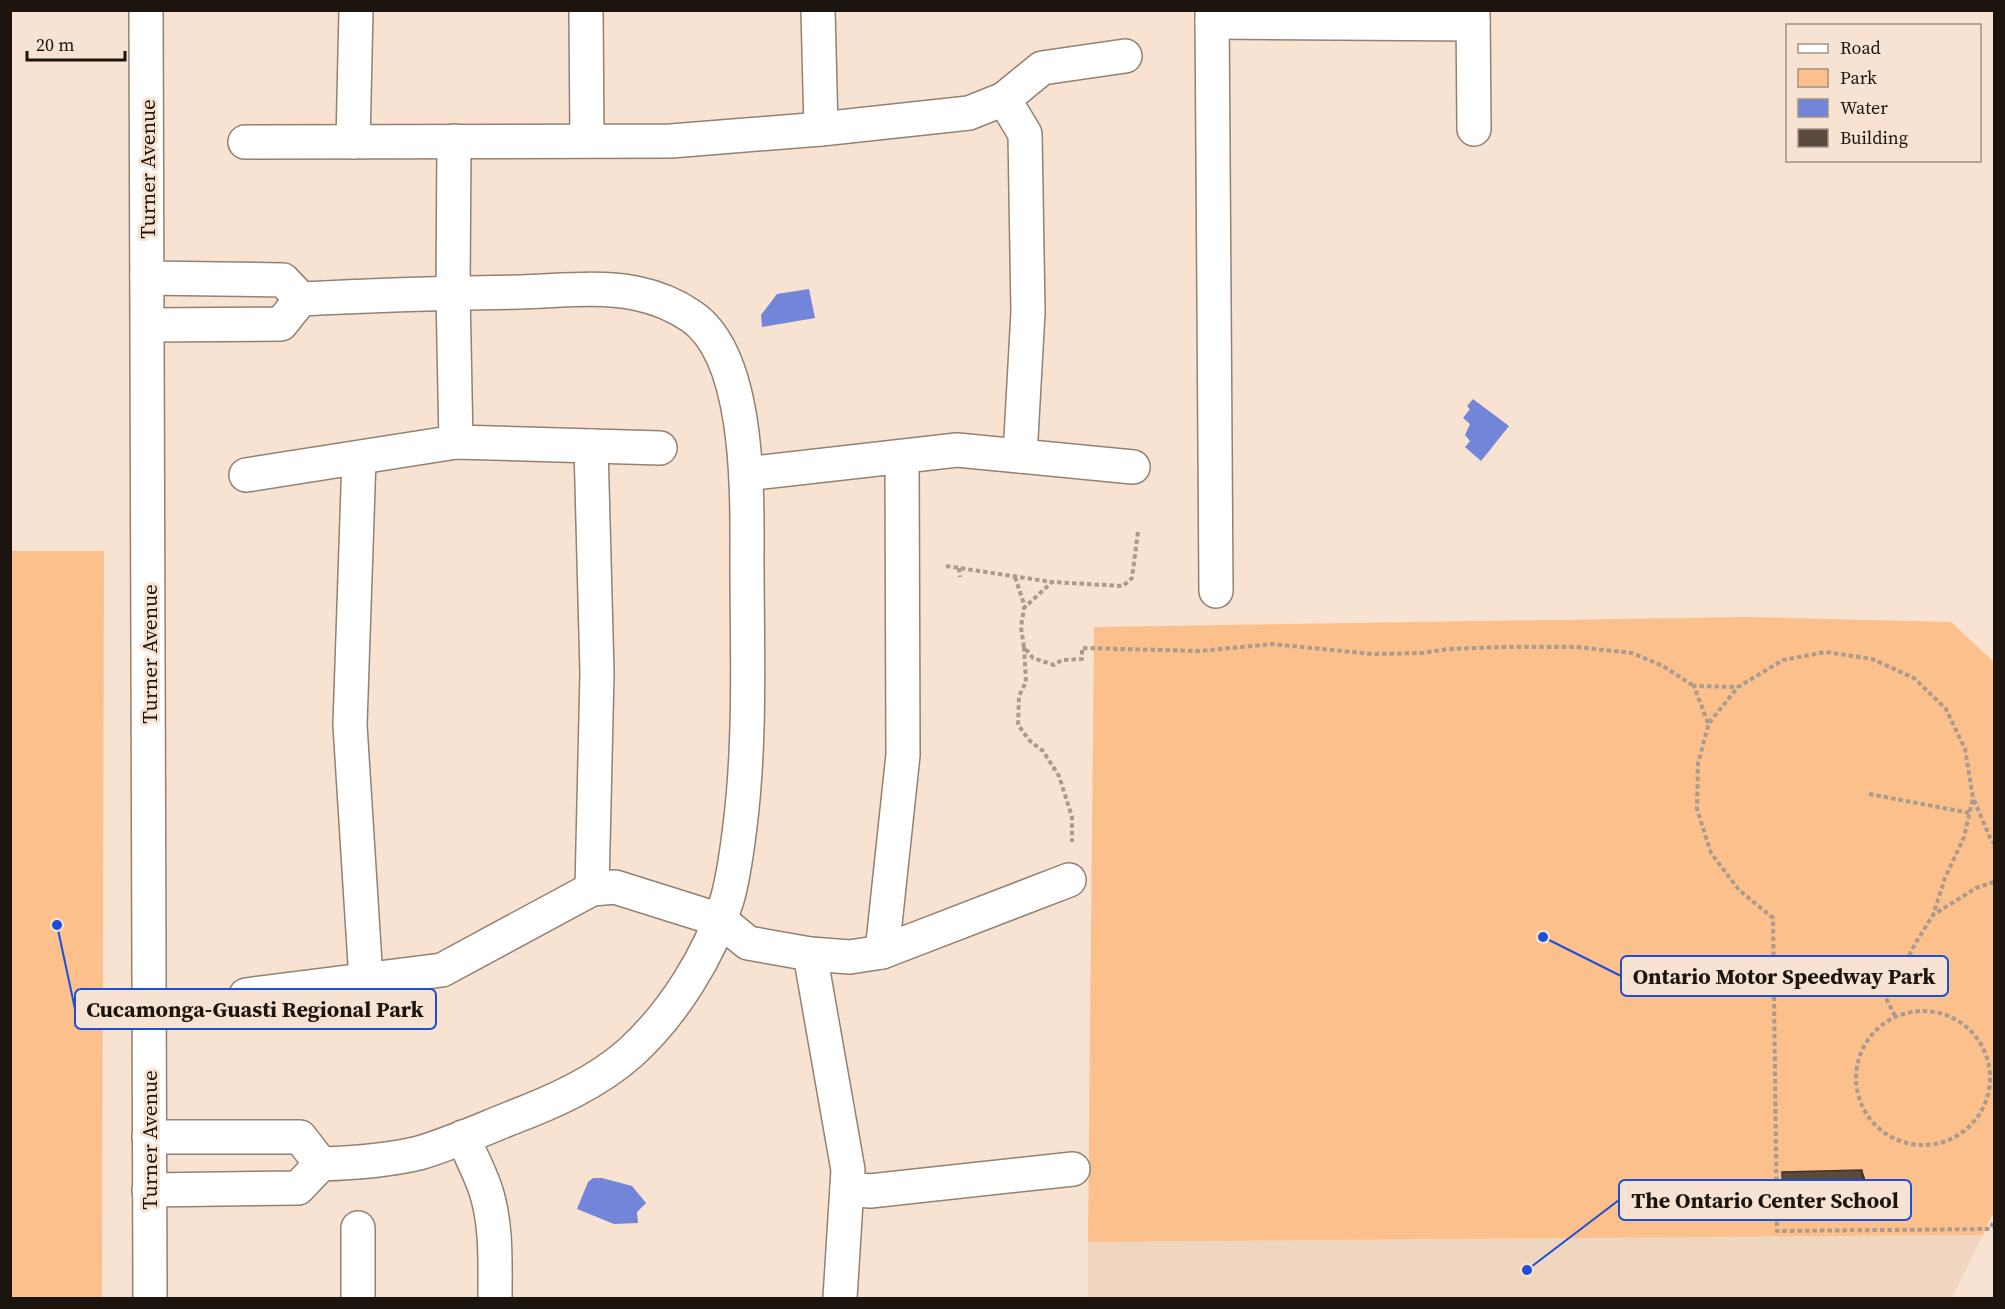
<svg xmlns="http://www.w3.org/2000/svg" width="2005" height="1309" font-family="'Source Serif 4',serif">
	<rect width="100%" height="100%" fill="#f8e3d2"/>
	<path fill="#f0d5bf" d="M1983,1235L1952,1298H1088V1242Z"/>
	<g fill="#fbc08c">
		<path d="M11,551H104L102,1298H11Z"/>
		<path d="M1746,617L1951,622L1994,662V1212L1983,1235L1088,1242L1094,627Z"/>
	</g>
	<g fill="#7385d8">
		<path d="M809,289L815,318L762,327L761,315L777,294Z"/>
		<path d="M1473,399L1509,426L1481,461L1465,447L1470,441L1465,435L1470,424L1463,418L1470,409L1467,406Z"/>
		<path d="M593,1178H602L632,1186L646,1203L637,1212L638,1223L614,1224L577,1209L588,1182Z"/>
	</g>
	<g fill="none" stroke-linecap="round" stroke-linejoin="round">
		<defs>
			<g id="minor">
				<path d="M146,10L150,1298"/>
				<path d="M586,10L587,140"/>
				<path d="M818,10L821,129"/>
				<path d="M1212,10L1216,591"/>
				<path d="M1473,10L1474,129"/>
				<path d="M1212,22L1473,24"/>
				<path d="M1004,99L1025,134L1028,312L1020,456"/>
				<path d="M454,141L453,293L456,442"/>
				<path d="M245,142L671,141L821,129L969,113L1004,99L1042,68L1125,56"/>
				<path d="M353,142L356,10"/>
				<path d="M147,278L283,280L301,299C375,295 448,293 521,292C557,291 600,286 635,293C655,297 675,305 691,316C751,356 747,496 747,560C747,648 751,738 740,826C737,850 734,876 727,900C710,955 673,1014 630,1053C596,1083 553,1102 511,1118C481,1130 450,1144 419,1153C386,1161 354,1163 321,1164L298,1188L149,1190"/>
				<path d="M148,325L281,324L301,299"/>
				<path d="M591,446L597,673L592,889"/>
				<path d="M359,458L350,725L366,980"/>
				<path d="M746,474L957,450L1133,467"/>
				<path d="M246,475L456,442L660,448"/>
				<path d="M882,952L903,755L902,457"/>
				<path d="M810,954L848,1170L840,1298"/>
				<path d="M246,995L442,970L592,889L615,887L720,920L748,943L810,954L850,957L882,952L1069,880"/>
				<path d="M149,1137H300L321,1164"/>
				<path d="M463,1137C470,1154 479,1171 485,1188C497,1223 495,1263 495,1298"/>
				<path d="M847,1189L870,1191L1073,1169"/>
				<path d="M358,1228V1298"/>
			</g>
		</defs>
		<use href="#minor" stroke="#938172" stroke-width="36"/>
		<g stroke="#ab9b8e" stroke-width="4" stroke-dasharray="4.5 3" stroke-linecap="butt">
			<path d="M1138,532L1132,578L1123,586L1052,582L1024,608L1021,627L1024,647L1033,658L1054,665L1062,660L1082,659V648L1199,651L1273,644L1372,654L1422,653L1448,649L1503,647H1577L1632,653L1663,666L1694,686"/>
			<path d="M946,566L1052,582"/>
			<path d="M959,568L960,577"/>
			<path d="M1015,577L1025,607"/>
			<path d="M1024,647L1026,682L1019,696L1018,725L1030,741L1043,751L1059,776L1072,817V842"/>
			<path d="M1708,723L1694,686L1737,687"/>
			<path d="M1869,794L1970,813"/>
			<path d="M1974,800L1991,840L1994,843"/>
			<path d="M1994,882L1976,888L1933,915L1945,878L1964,837L1973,798L1965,749L1946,709L1914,678L1872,659L1826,652L1783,660L1738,687L1709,723L1698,763L1697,809L1711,853L1739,890L1773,918L1777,1231L1990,1229L1994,1221"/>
			<circle cx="1923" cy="1078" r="67"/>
			<path d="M1895,1016L1887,1000L1915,944L1933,915"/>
		</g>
		<use href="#minor" stroke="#fff" stroke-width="33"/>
	</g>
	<path fill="#4e4034" d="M1862,1170L1868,1187L1869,1216H1789L1783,1200Z"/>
	<path fill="#40342a" d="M1862,1170L1868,1187L1869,1216L1863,1199Z"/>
	<path fill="#5b4a3c" stroke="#40342a" stroke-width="1.5" d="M1862,1170L1863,1199L1783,1200L1782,1172Z"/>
	<g text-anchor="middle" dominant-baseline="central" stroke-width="6" stroke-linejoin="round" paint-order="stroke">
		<g font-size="21" fill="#1c150f" stroke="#f8e3d2">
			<text transform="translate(147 169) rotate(-90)">Turner Avenue</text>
			<text transform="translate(149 654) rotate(-90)">Turner Avenue</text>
			<text transform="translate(149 1140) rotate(-90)">Turner Avenue</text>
		</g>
	</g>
	<path fill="none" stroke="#1d4ed8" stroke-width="2" d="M1543 937L1621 976M57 925L75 1009M1527 1270L1619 1200"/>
	<g fill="#1d4ed8" stroke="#f8e3d2" stroke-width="2">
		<circle cx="1543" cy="937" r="6"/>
		<circle cx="57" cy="925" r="6"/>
		<circle cx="1527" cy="1270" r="6"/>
	</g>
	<g fill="#f8e3d2" stroke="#1d4ed8" stroke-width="2">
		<rect x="1621" y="956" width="327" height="40" rx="6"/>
		<rect x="75" y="989" width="361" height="40" rx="6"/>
		<rect x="1619" y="1180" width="292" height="40" rx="6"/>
	</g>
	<g font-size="22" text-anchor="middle" font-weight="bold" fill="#1c150f">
		<text x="1784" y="984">Ontario Motor Speedway Park</text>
		<text x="255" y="1017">Cucamonga-Guasti Regional Park</text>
		<text x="1765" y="1208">The Ontario Center School</text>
	</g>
	<rect width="2005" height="1309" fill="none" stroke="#1c150f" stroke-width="24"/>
	<rect x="1786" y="24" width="195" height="138" fill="#f8e3d2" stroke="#a09184" stroke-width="1.5"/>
	<rect x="1798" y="44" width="30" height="9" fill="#ffffff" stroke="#a09184" stroke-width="1.5"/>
	<text x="1840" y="54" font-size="18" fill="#1c150f">Road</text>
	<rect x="1798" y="69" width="30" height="18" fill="#fbc08c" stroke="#a09184" stroke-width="1.5"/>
	<text x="1840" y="84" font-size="18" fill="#1c150f">Park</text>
	<rect x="1798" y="99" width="30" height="18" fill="#7385d8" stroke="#a09184" stroke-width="1.5"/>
	<text x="1840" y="114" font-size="18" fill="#1c150f">Water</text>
	<rect x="1798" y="129" width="30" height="18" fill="#5b4a3c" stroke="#a09184" stroke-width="1.5"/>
	<text x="1840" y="144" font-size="18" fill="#1c150f">Building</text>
	<path d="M27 51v9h98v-9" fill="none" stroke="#1c150f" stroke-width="3"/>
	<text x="36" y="51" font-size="18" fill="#1c150f" stroke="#f8e3d2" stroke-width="4.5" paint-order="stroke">20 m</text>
</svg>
